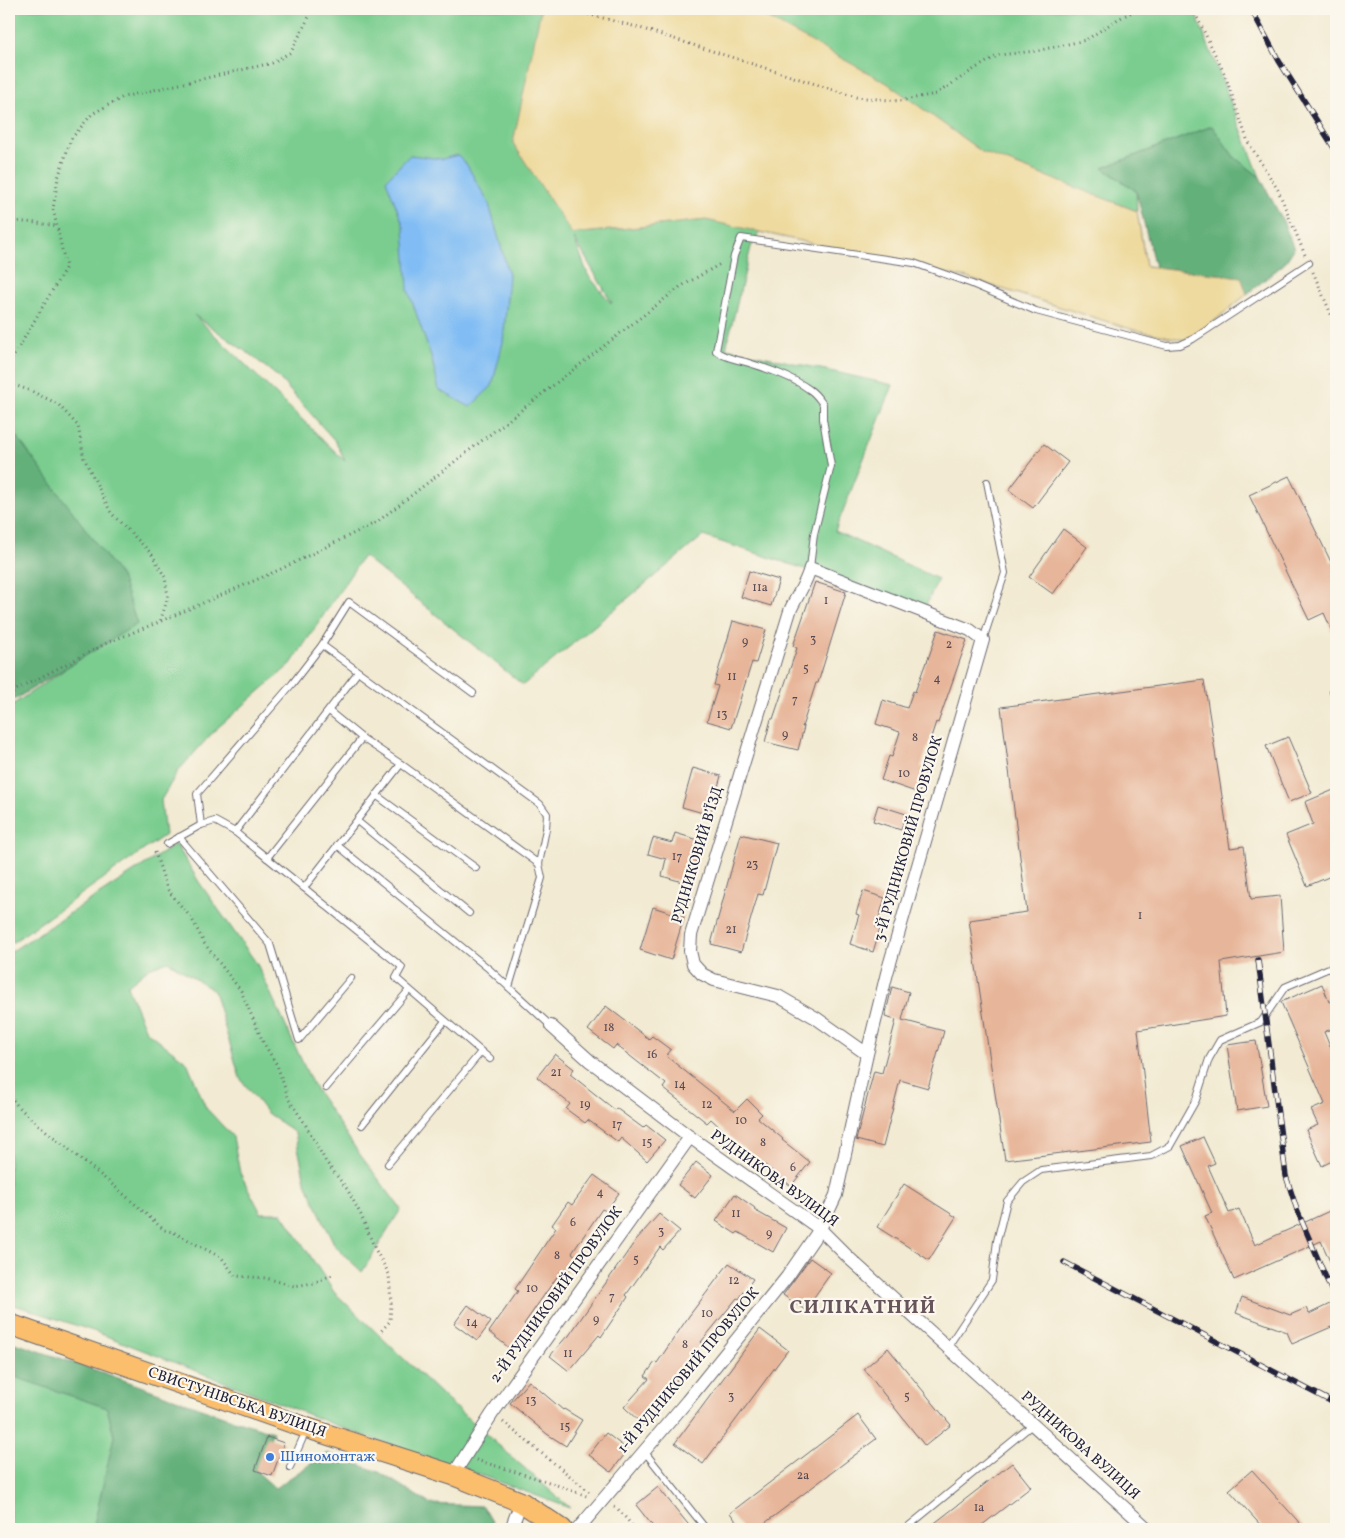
<svg xmlns="http://www.w3.org/2000/svg" width="1345" height="1538" font-family="Vollkorn,serif">
	<rect width="100%" height="100%" fill="#fbf7ec"/>
	<filter id="ink" filterUnits="userSpaceOnUse"><feTurbulence type="fractalNoise" baseFrequency=".02" numOctaves="2"/><feDisplacementMap in="SourceGraphic" scale="10" xChannelSelector="R" yChannelSelector="G"/><feConvolveMatrix kernelMatrix="1 2 1 2 8 2 1 2 1" color-interpolation-filters="sRGB"/></filter>
	<filter id="wash" filterUnits="userSpaceOnUse"><feTurbulence type="fractalNoise" baseFrequency=".0096" numOctaves="4" result="noise"/><feDisplacementMap in="SourceGraphic" scale="20" xChannelSelector="R" yChannelSelector="G"/><feGaussianBlur stdDeviation="1.12" result="paint"/><feColorMatrix in="noise" values="0 0 0 0 0 0 0 0 0 0 0 0 0 0 0 0 0 1.4 0 .05"/><feComposite in="paint" operator="in"/></filter>
	<g filter="url(#wash)">
		<rect width="100%" height="100%" fill="#f2ead2"/>
		<g fill="#7acd8f" stroke="#4e7865" fill-rule="evenodd">
			<path d="M9,9H541L572,234L706,220L760,231L751,247L726,348L893,385L835,531L938,579L925,608L703,536L523,685L363,556L291,664L215,730L178,771L161,800L165,835L9,945V707L64,670L91,612L9,614ZM574,238L612,303H611L588,275ZM194,315L252,356L278,377L336,442L345,461Z"/>
			<path d="M749,9H1194L1260,177L1234,157L1212,126L1103,168L1136,191L1137,211L982,152L887,83Z"/>
			<path d="M176,844L199,882L257,964L313,1085L358,1152L401,1209L362,1272L335,1246L305,1181L295,1133L267,1113L240,1078L214,991L168,961L149,968L127,986L146,1031L187,1062L206,1108L233,1137L240,1173L261,1213H282L334,1292L447,1400L570,1508L469,1471L356,1433L96,1332L9,1303V953Z"/>
			<path d="M9,1369L107,1407L114,1436L100,1529H9Z"/>
		</g>
		<g fill="#63b07a" stroke="#42695a">
			<path d="M1212,126L1234,157L1260,177L1284,223L1294,249L1284,264L1247,294L1241,277L1155,267L1136,191L1103,168Z"/>
			<path d="M9,426L121,577L137,624L9,703Z"/>
			<path d="M9,1341L107,1374L234,1420L273,1432L255,1470L275,1488L327,1453L379,1472L430,1504L483,1506L494,1525L490,1529H93L114,1436L107,1408L9,1375Z"/>
		</g>
		<path fill="#eeda9e" stroke="#887e6c" d="M541,9H751L887,83L982,152L1137,211L1146,266L1241,277L1247,294L1190,341L1131,329L967,278L706,220L572,234L513,143Z"/>
		<path fill="#81bdf4" stroke="#527098" d="M410,155L442,159L458,155L467,165L489,204L509,275L503,342L492,386L470,407L439,390L431,356L408,290L404,227L386,180Z"/>
		<g id="blocks">
			<g fill="#e7b599">
				<path d="M1044,444L1068,462L1033,508L1009,490Z"/>
				<path d="M1289,476L1331,562L1336,560V640L1324,613L1309,620L1249,495Z"/>
				<path d="M1063,529L1087,547L1053,594L1029,577Z"/>
				<path d="M749,571L779,580L771,606L741,597Z"/>
				<path d="M815,582L846,592L818,683H816L802,727H804L798,750L765,742L771,719H773L797,648L793,646Z"/>
				<path d="M733,621L766,630L756,663L752,662L731,728L707,721L718,686L714,685Z"/>
				<path d="M938,630L967,640L938,723L936,722L921,767L927,769L919,793L881,780L889,756L892,757L900,732L876,724L883,700L907,708L913,691L915,692L926,662H927Z"/>
				<path d="M1204,680L1230,848L1244,846L1251,899L1280,896L1284,952L1221,962L1226,1016L1138,1030L1151,1142L1005,1160L969,920L1027,912L1001,707Z"/>
				<path d="M1288,737L1312,793L1289,802L1266,746Z"/>
				<path d="M693,768L721,776L710,815L682,807Z"/>
				<path d="M1336,789V874L1307,886L1286,835L1313,824L1305,802Z"/>
				<path d="M878,805L906,814L901,830L873,821Z"/>
				<path d="M675,833L702,841L689,884L662,876L666,859L648,854L653,838L672,843Z"/>
				<path d="M741,834L777,843L763,895L758,894L741,952L711,944Z"/>
				<path d="M863,891L885,898L876,928L880,929L873,952L850,944L859,915L856,914Z"/>
				<path d="M653,907L684,917L671,960L640,950Z"/>
				<path d="M1322,984L1329,1002L1336,999V1027L1324,1032L1336,1061V1159L1322,1166L1306,1130L1318,1125L1311,1110L1325,1104L1281,1002Z"/>
				<path d="M892,987L909,992L902,1020L944,1031L928,1088L900,1080L883,1147L856,1140L874,1071L882,1073L896,1020L885,1017Z"/>
				<path d="M606,1006L649,1039L652,1036L671,1050L666,1056L735,1111L747,1099L762,1114L758,1118L783,1139L782,1140L810,1162L791,1186L736,1142L711,1119L707,1123L663,1088L666,1084L616,1045L613,1049L588,1030Z"/>
				<path d="M1256,1041L1267,1106L1237,1111L1227,1045Z"/>
				<path d="M555,1054L574,1069L570,1074L615,1110L616,1108L643,1128L646,1125L665,1140L647,1161L621,1138L618,1142L588,1120L585,1123L566,1109L570,1104L537,1077Z"/>
				<path d="M1203,1137L1215,1163L1208,1166L1229,1213L1239,1209L1255,1245L1336,1208V1275L1321,1241L1234,1280L1205,1216L1212,1213L1182,1146Z"/>
				<path d="M696,1162L713,1175L695,1198L678,1185Z"/>
				<path d="M594,1175L619,1193L606,1211L602,1209L572,1253L576,1256L565,1273L561,1271L524,1324L529,1328L513,1351L489,1332L518,1291L515,1289L556,1228L552,1225L568,1202L572,1205Z"/>
				<path d="M904,1184L956,1217L929,1260L877,1227Z"/>
				<path d="M735,1194L755,1208L754,1210L786,1228L773,1252L738,1232L736,1234L716,1221Z"/>
				<path d="M659,1214L680,1231L663,1250L660,1247L626,1295L628,1297L601,1337L599,1335L569,1371L550,1356L567,1336L568,1337L636,1240Z"/>
				<path d="M810,1258L831,1273L805,1310L783,1295Z"/>
				<path d="M729,1263L753,1279L739,1299L737,1298L701,1342L703,1343L678,1378L654,1413L643,1425L624,1407L649,1379L645,1376L655,1362L657,1363L689,1316Z"/>
				<path d="M1242,1297L1290,1315L1306,1308L1309,1314L1336,1301V1325L1292,1344L1287,1332L1236,1313Z"/>
				<path d="M468,1305L491,1322L477,1341L454,1324Z"/>
				<path d="M760,1329L788,1350L703,1464L675,1443Z"/>
				<path d="M888,1348L951,1425L925,1446L864,1369Z"/>
				<path d="M529,1381L563,1410L564,1409L582,1420L566,1446L547,1434L510,1403Z"/>
				<path d="M858,1415L876,1439L757,1529H742L730,1513Z"/>
				<path d="M606,1433L628,1450L611,1472L589,1455Z"/>
				<path d="M267,1437L284,1443L272,1476L255,1470Z"/>
				<path d="M1012,1463L1031,1487L977,1529H927Z"/>
				<path d="M1252,1470L1305,1529H1264L1229,1490Z"/>
				<path d="M658,1487L692,1529H655L636,1505Z"/>
			</g>
		</g>
	</g>
	<g filter="url(#ink)">
		<use href="#blocks" fill-opacity="0" stroke="#6b6870" stroke-width="1"/>
		<g fill="none" stroke-linecap="round" stroke-linejoin="round">
			<defs>
				<g id="service">
					<path d="M810,568L814,534L831,466L823,419V404C819,399 815,393 810,390C793,377 768,369 749,363C737,359 726,359 716,351L734,256L741,238L914,263L972,284L1036,311L1167,346L1180,345L1193,339L1309,263"/>
					<path d="M983,640L1005,573L987,482"/>
					<path d="M322,645L540,804L547,814L546,829L539,864L542,878L509,987"/>
					<path d="M1333,692L1336,700"/>
					<path d="M329,711L362,738L401,764L539,864"/>
					<path d="M376,795L476,868"/>
					<path d="M357,821L469,913"/>
					<path d="M201,825L197,794L292,684L322,645L349,602L473,693"/>
					<path d="M235,832L358,672"/>
					<path d="M179,837L270,944L299,1040L351,978"/>
					<path d="M167,844L201,825L215,821L235,832L402,967L396,978L490,1059"/>
					<path d="M337,845L489,969L551,1026"/>
					<path d="M267,858L362,738"/>
					<path d="M304,888L401,764"/>
					<path d="M326,1088L409,990"/>
					<path d="M362,1125L445,1021"/>
					<path d="M388,1164L481,1052"/>
					<path d="M947,1348L992,1280L997,1241L1007,1201L1023,1182L1041,1170L1151,1156L1170,1146L1196,1100L1209,1059L1220,1040L1261,1022L1285,987L1336,965"/>
					<path d="M644,1451L706,1529"/>
					<path d="M290,1467L306,1431"/>
					<path d="M905,1529L1032,1425"/>
				</g>
				<g id="minor">
					<path d="M551,1026L590,1061L690,1137L820,1229L850,1259L1148,1529"/>
					<path d="M453,1475L492,1414L690,1137"/>
					<path d="M511,1529L521,1502"/>
					<path d="M578,1529L687,1401L787,1277L820,1229L836,1195L867,1054L887,973L983,640L970,630L810,568C807,582 796,597 790,611L691,935L690,951L693,964L702,974L714,980L778,996L816,1018L867,1054"/>
				</g>
				<path id="primary" d="M9,1324L307,1428L453,1475L521,1502L562,1529"/>
			</defs>
			<use href="#service" stroke="#6b6870" stroke-width="8"/>
			<use href="#minor" stroke="#6b6870" stroke-width="14"/>
			<use href="#primary" stroke="#6b6870" stroke-width="22"/>
			<g stroke="#6b6870" stroke-width="3" stroke-dasharray="1 4" stroke-linecap="butt">
				<path d="M569,9L640,28L856,97L899,101L936,94L976,68L999,55L1036,51L1086,40L1118,19L1138,9"/>
				<path d="M1193,9L1225,75L1248,142L1278,190L1305,255"/>
				<path d="M9,222L11,221L37,223L57,226"/>
				<path d="M1313,272L1336,326"/>
				<path d="M9,364L66,267L53,209L58,178L71,139L92,114L123,97L272,63L291,52L313,9"/>
				<path d="M9,383L31,391L58,404L78,426L84,458L111,513L151,553L165,577L168,597L160,622"/>
				<path d="M9,696L16,690L109,642L159,622L279,570L377,522L680,287L722,263"/>
				<path d="M155,852L167,889L192,919L204,943L241,991L263,1042L277,1065L289,1100L304,1122L326,1162L347,1189L361,1215L375,1249L389,1274L391,1303L390,1321L381,1331"/>
				<path d="M9,1091L14,1102L29,1117L119,1190L164,1230L173,1232L222,1258L235,1276L266,1278L294,1286L313,1283L332,1275"/>
				<path d="M503,1422L591,1493"/>
				<path d="M476,1460L546,1481L589,1497"/>
				<path d="M614,1507L618,1509L635,1529"/>
			</g>
			<use href="#service" stroke="#fff" stroke-width="6"/>
			<use href="#minor" stroke="#fff" stroke-width="12"/>
			<use href="#primary" stroke="#fabe6d" stroke-width="20"/>
			<defs>
				<g id="rail">
					<path d="M1251,9L1279,61L1336,151"/>
					<path d="M1258,960L1286,1176L1297,1210L1336,1301"/>
					<path d="M1064,1262L1336,1404"/>
				</g>
			</defs>
			<use href="#rail" stroke="#22223b" stroke-width="5.5"/>
			<use href="#rail" stroke="#fbf7ec" stroke-width="4" stroke-dasharray="11" stroke-linecap="butt"/>
		</g>
	</g>
	<circle fill="#3f7fe0" stroke="#fbf7ec" stroke-width="2" cx="270" cy="1457" r="5"/>
	<g text-anchor="middle" dominant-baseline="central" stroke-width="4.5" stroke-linejoin="round" paint-order="stroke">
		<g font-size="12" fill="#534752">
			<text x="760" y="588">11а</text>
			<text x="826" y="601">1</text>
			<text x="813" y="640">3</text>
			<text x="745" y="642">9</text>
			<text x="949" y="645">2</text>
			<text x="806" y="669">5</text>
			<text x="732" y="677">11</text>
			<text x="937" y="679">4</text>
			<text x="795" y="700">7</text>
			<text x="722" y="715">13</text>
			<text x="785" y="735">9</text>
			<text x="915" y="738">8</text>
			<text x="904" y="774">10</text>
			<text x="677" y="857">17</text>
			<text x="752" y="865">23</text>
			<text x="1140" y="916">1</text>
			<text x="731" y="930">21</text>
			<text x="609" y="1028">18</text>
			<text x="652" y="1055">16</text>
			<text x="556" y="1073">21</text>
			<text x="680" y="1085">14</text>
			<text x="585" y="1105">19</text>
			<text x="707" y="1105">12</text>
			<text x="741" y="1121">10</text>
			<text x="617" y="1125">17</text>
			<text x="647" y="1143">15</text>
			<text x="763" y="1143">8</text>
			<text x="793" y="1168">6</text>
			<text x="600" y="1193">4</text>
			<text x="736" y="1214">11</text>
			<text x="573" y="1223">6</text>
			<text x="661" y="1232">3</text>
			<text x="769" y="1234">9</text>
			<text x="557" y="1256">8</text>
			<text x="636" y="1260">5</text>
			<text x="734" y="1281">12</text>
			<text x="532" y="1289">10</text>
			<text x="612" y="1297">7</text>
			<text x="707" y="1314">10</text>
			<text x="596" y="1320">9</text>
			<text x="472" y="1323">14</text>
			<text x="685" y="1345">8</text>
			<text x="568" y="1354">11</text>
			<text x="731" y="1397">3</text>
			<text x="907" y="1397">5</text>
			<text x="531" y="1401">13</text>
			<text x="565" y="1427">15</text>
			<text x="803" y="1476">2а</text>
			<text x="979" y="1508">1а</text>
		</g>
		<g font-size="15" fill="#22223b" stroke="#fbf7ec">
			<text transform="translate(909 839) rotate(-74)">3-Й РУДНИКОВИЙ ПРОВУЛОК</text>
			<text transform="translate(698 855) rotate(-73)">РУДНИКОВИЙ В’ЇЗД</text>
			<text transform="translate(774 1179) rotate(36)">РУДНИКОВА ВУЛИЦЯ</text>
			<text transform="translate(557 1295) rotate(-54)">2-Й РУДНИКОВИЙ ПРОВУЛОК</text>
			<text transform="translate(689 1371) rotate(-50)">1-Й РУДНИКОВИЙ ПРОВУЛОК</text>
			<text transform="translate(237 1403) rotate(19)">СВИСТУНІВСЬКА ВУЛИЦЯ</text>
			<text transform="translate(1080 1446) rotate(42)">РУДНИКОВА ВУЛИЦЯ</text>
		</g>
		<g font-size="15" fill="#366cbe" stroke="#fbf7ec" text-anchor="start">
			<text x="280" y="1457">Шиномонтаж</text>
		</g>
		<g font-size="20" font-weight="bold" letter-spacing="1" fill="#67555c" stroke="#fbf7ec">
			<text x="863" y="1308">СИЛІКАТНИЙ</text>
		</g>
	</g>
	<rect width="1345" height="1538" fill="none" stroke="#fbf7ec" stroke-width="30"/>
</svg>
